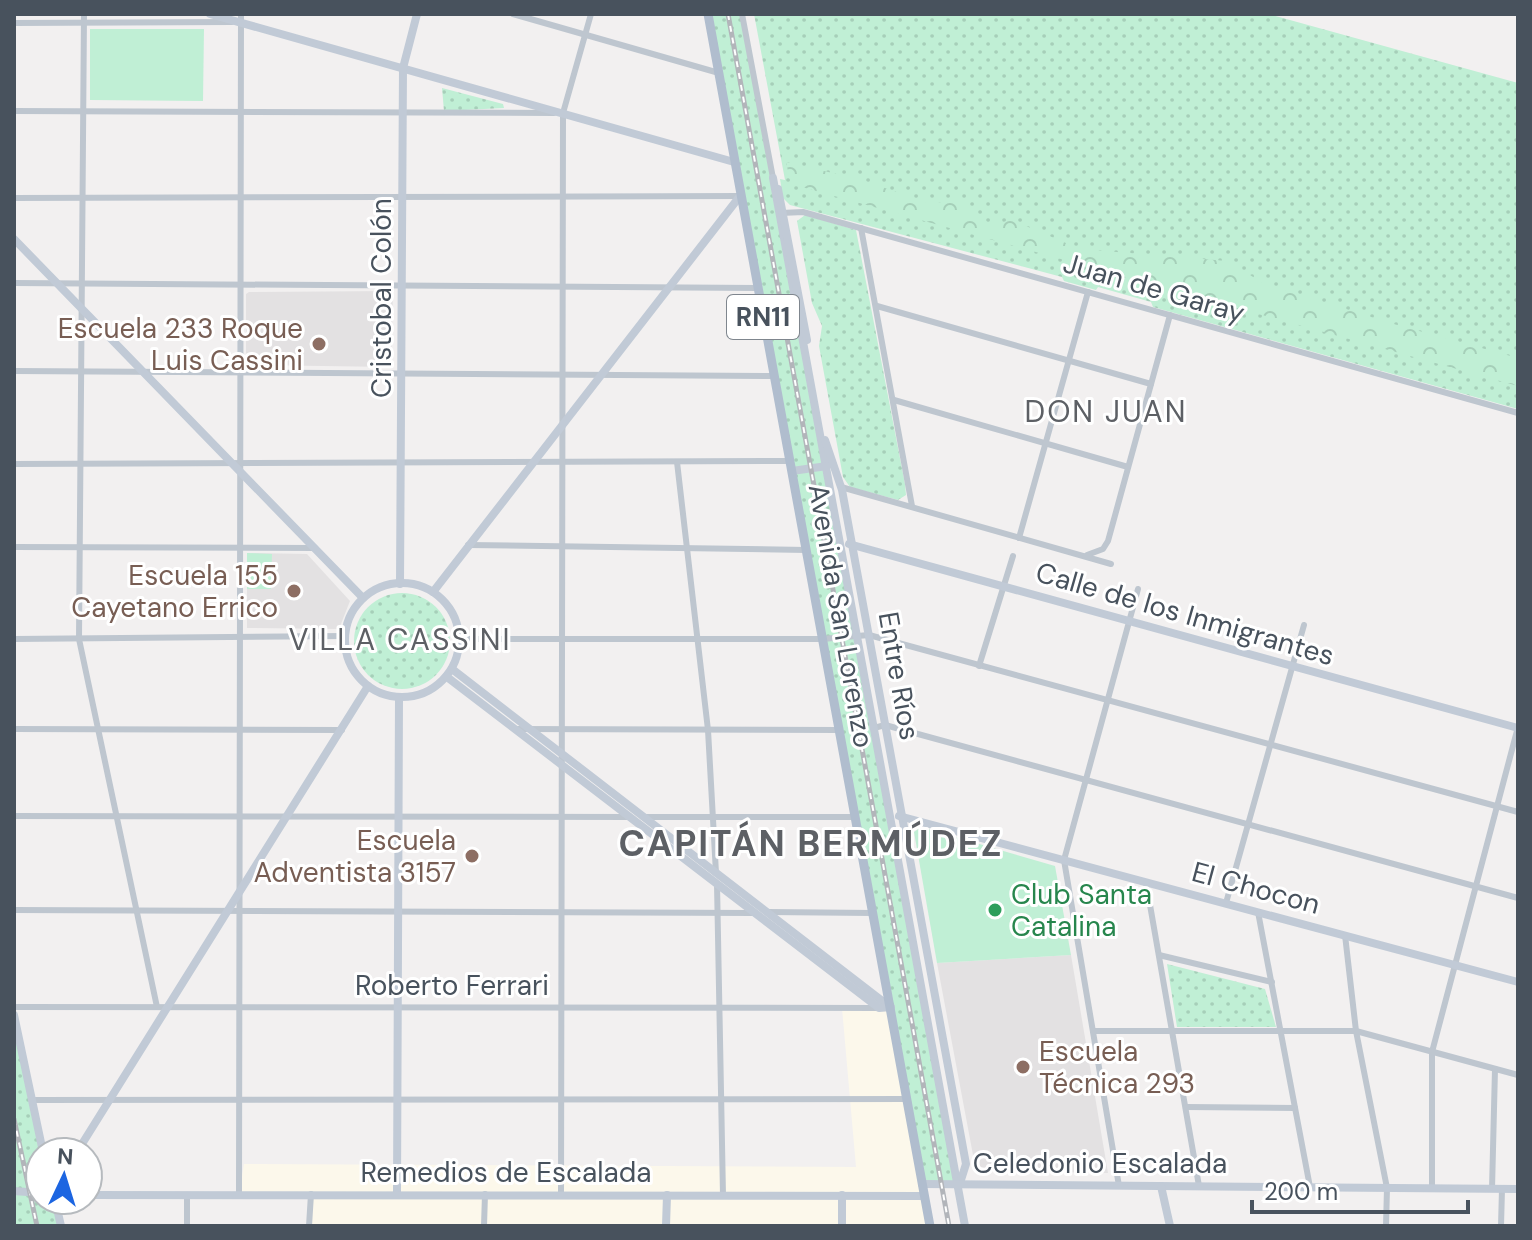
<svg xmlns="http://www.w3.org/2000/svg" width="1532" height="1240" font-family="'DM Sans',sans-serif">
	<defs>
		<pattern id="grass-dots" width="8" height="8" patternUnits="userSpaceOnUse" patternTransform="scale(2)"><rect width="8" height="8" fill="#c0efd5"/><path d="M2 2h.1M6 6h.1" fill="none" stroke="#a6cfb9" stroke-width="1.8" stroke-linecap="round"/></pattern>
		<pattern id="forest-crowns" width="20" height="18" patternUnits="userSpaceOnUse" patternTransform="scale(2)"><rect width="20" height="18" fill="#c0efd5"/><path d="M2 6a3 3 0 1 1 6 0M12 15a3 3 0 1 1 6 0" fill="none" stroke="#a6cfb9"/></pattern>
	</defs>
	<rect width="100%" height="100%" fill="#f2f0f0"/>
	<path fill="#fcf8eb" d="M891,1007L931,1226H309L311,1195L239,1194L244,1164L856,1167L842,1008Z"/>
	<g fill="#e3e1e2">
		<path d="M393,291L391,367L251,365L246,361V294L249,292Z"/>
		<path d="M247,553L307,554L350,601L339,629L247,628Z"/>
		<path d="M1071,955L1108,1173L976,1171L937,963Z"/>
	</g>
	<g fill="url(#grass-dots)">
		<path d="M708,14H742L959,1184H922Z"/>
		<path d="M754,14H1268L1518,83V409L1153,307L1151,302L1098,287L1096,290L1064,281L1062,277L790,205L783,198L780,179L785,180Z"/>
		<path d="M442,88L503,104L504,108L444,111Z"/>
		<path d="M805,215L856,230L905,484L906,495L898,500L850,487L843,477L819,346L822,326L812,303L797,221Z"/>
		<circle cx="402" cy="641" r="48"/>
		<path d="M1167,964L1265,989L1276,1027H1177Z"/>
		<path d="M14,1015L40,1152V1200H55L61,1226H14Z"/>
	</g>
	<path fill="url(#forest-crowns)" d="M786,162L862,180L931,204L957,199L991,225L1012,220L1080,249L1227,261L1263,283L1390,323L1518,358V386L791,184Z"/>
	<g fill="#c0efd5">
		<path d="M90,29H204L203,101L90,100Z"/>
		<path d="M247,553L272,554L271,589H247Z"/>
		<path d="M921,827L1055,866L1071,955L937,963L914,832Z"/>
	</g>
	<g fill="none" stroke-linecap="round" stroke-linejoin="round">
		<g stroke="#bec6cf" stroke-width="6">
			<path d="M84,14L79,639L157,1007"/>
			<path d="M513,14L719,73"/>
			<path d="M742,14L773,178"/>
			<path d="M14,23L232,22"/>
			<path d="M14,111L554,113"/>
			<path d="M14,198L740,196"/>
			<path d="M781,213L803,212L1518,413"/>
			<path d="M861,228L912,506"/>
			<path d="M14,283L757,288"/>
			<path d="M877,306L1151,384"/>
			<path d="M14,371L774,376"/>
			<path d="M894,400L1128,467"/>
			<path d="M677,462L708,730L716,873"/>
			<path d="M14,464L790,461"/>
			<path d="M841,487L1111,564"/>
			<path d="M1019,538L1088,292"/>
			<path d="M468,545L807,550"/>
			<path d="M14,547L314,548"/>
			<path d="M1087,555L1103,549L1108,541L1170,315"/>
			<path d="M14,639L345,636"/>
			<path d="M459,639H822L869,635L1518,812"/>
			<path d="M979,666L1013,556"/>
			<path d="M874,728L885,725L1518,898"/>
			<path d="M14,729L342,730"/>
			<path d="M515,729L839,730"/>
			<path d="M14,816L630,817"/>
			<path d="M646,817H855"/>
			<path d="M1146,882L1199,1186"/>
			<path d="M717,884L723,1195"/>
			<path d="M1226,903L1304,625"/>
			<path d="M14,910L753,913"/>
			<path d="M768,912L873,913"/>
			<path d="M1258,912L1310,1187"/>
			<path d="M1345,935L1356,1031L1387,1188L1386,1226"/>
			<path d="M1159,955L1272,982"/>
			<path d="M14,1007L878,1008"/>
			<path d="M1093,1031H1356L1518,1075"/>
			<path d="M32,1100L907,1099"/>
			<path d="M1186,1107L1295,1108"/>
			<path d="M1119,1186L1064,860L1138,589"/>
			<path d="M1432,1188V1052L1518,727"/>
			<path d="M1492,1189L1495,1069"/>
			<path d="M239,1194L241,14"/>
			<path d="M561,1194L563,113L591,14"/>
			<path d="M187,1226V1195"/>
			<path d="M309,1226L311,1194"/>
			<path d="M484,1226L485,1194"/>
			<path d="M1501,1226L1502,1189"/>
		</g>
		<g stroke="#c1cad6" stroke-width="8">
			<path d="M210,14L734,162"/>
			<path d="M773,178L965,1226"/>
			<path d="M778,189L807,340"/>
			<path d="M14,239L363,598"/>
			<path d="M825,440L842,490L966,1164L960,1183"/>
			<path d="M792,471L827,466"/>
			<path d="M849,544L1518,728"/>
			<circle cx="402" cy="640" r="57"/>
			<path d="M400,584L403,68L417,14"/>
			<path d="M433,592L740,196"/>
			<path d="M452,669L890,1007"/>
			<path d="M447,677L879,1008L891,1007"/>
			<path d="M899,816L1518,982"/>
			<path d="M14,1015L43,1152"/>
			<path d="M77,1152L368,686"/>
			<path d="M922,1184L1518,1189"/>
			<path d="M1161,1186L1170,1226"/>
			<path d="M14,1191L40,1193"/>
			<path d="M397,1193L399,698"/>
			<path d="M88,1195L924,1196"/>
			<path d="M55,1200L61,1226"/>
			<path d="M666,1226L667,1195"/>
			<path d="M842,1226V1195"/>
		</g>
		<path stroke="#b0bdce" stroke-width="9" d="M708,14L930,1226"/>
		<defs>
			<g id="rail">
				<path d="M728,14L949,1226"/>
				<path d="M14,1119L37,1226"/>
			</g>
		</defs>
		<use href="#rail" stroke="#b2b5ba" stroke-width="5"/>
		<use href="#rail" stroke="#fff" stroke-width="2" stroke-dasharray="6" stroke-linecap="butt"/>
	</g>
	<g fill="#8d6e63" stroke="#fff" stroke-width="3">
		<circle cx="319" cy="344" r="8"/>
		<circle cx="294" cy="591" r="8"/>
		<circle cx="472" cy="856" r="8"/>
		<circle cx="1023" cy="1067" r="8"/>
	</g>
	<circle fill="#2e9e5b" stroke="#fff" stroke-width="3" cx="995" cy="910" r="8"/>
	<g text-anchor="middle" dominant-baseline="central" stroke-width="6" stroke-linejoin="round" paint-order="stroke">
		<rect fill="#fff" stroke="#7f868e" stroke-width="2" x="727" y="295" width="72" height="44" rx="6"/>
		<g font-size="26" font-weight="bold" fill="#48525d">
			<text x="763" y="317">RN11</text>
		</g>
		<g font-size="28" fill="#48525d" stroke="#fff">
			<text transform="translate(1154 288) rotate(16)">Juan de Garay</text>
			<text transform="translate(381 298) rotate(-90)">Cristobal Colón</text>
			<text transform="translate(1185 614) rotate(16)">Calle de los Inmigrantes</text>
			<text transform="translate(841 616) rotate(80)">Avenida San Lorenzo</text>
			<text transform="translate(899 676) rotate(80)">Entre Ríos</text>
			<text transform="translate(1256 888) rotate(15)">El Chocon</text>
			<text x="452" y="985">Roberto Ferrari</text>
			<text x="1100" y="1163">Celedonio Escalada</text>
			<text x="506" y="1172">Remedios de Escalada</text>
		</g>
		<g font-size="28" fill="#785e54" stroke="#fff" text-anchor="end">
			<text x="303" y="328">Escuela 233 Roque<tspan x="303" dy="32">Luis Cassini</tspan></text>
			<text x="278" y="575">Escuela 155<tspan x="278" dy="32">Cayetano Errico</tspan></text>
			<text x="456" y="840">Escuela<tspan x="456" dy="32">Adventista 3157</tspan></text>
			<text x="1039" y="1051" text-anchor="start">Escuela<tspan x="1039" dy="32">Técnica 293</tspan></text>
		</g>
		<g font-size="28" fill="#27864d" stroke="#fff" text-anchor="start">
			<text x="1011" y="894">Club Santa<tspan x="1011" dy="32">Catalina</tspan></text>
		</g>
		<g font-size="30" letter-spacing="2" fill="#5d6065" stroke="#fff">
			<text x="1106" y="411">DON JUAN</text>
			<text x="400" y="639">VILLA CASSINI</text>
		</g>
		<g font-size="36" font-weight="bold" letter-spacing="2" fill="#5d6065" stroke="#fff">
			<text x="811" y="843">CAPITÁN BERMÚDEZ</text>
		</g>
	</g>
	<rect width="1532" height="1240" fill="none" stroke="#48525d" stroke-width="32"/>
	<g transform="translate(64 1176) rotate(4)"><circle r="38" fill="#ffffff" stroke="#b6babe" stroke-width="2"/>
	<path d="M0-6L14 30L0 20L-14 30Z" fill="#1c65e1"/>
	<text y="-12" font-size="22" font-weight="bold" text-anchor="middle" fill="#48525d">N</text>
	</g>
	<path d="M1252 1200v12h216v-12" fill="none" stroke="#48525d" stroke-width="4"/>
	<text x="1264" y="1200" font-size="24" fill="#48525d" stroke="#ffffff" stroke-width="6" paint-order="stroke">200 m</text>
</svg>
